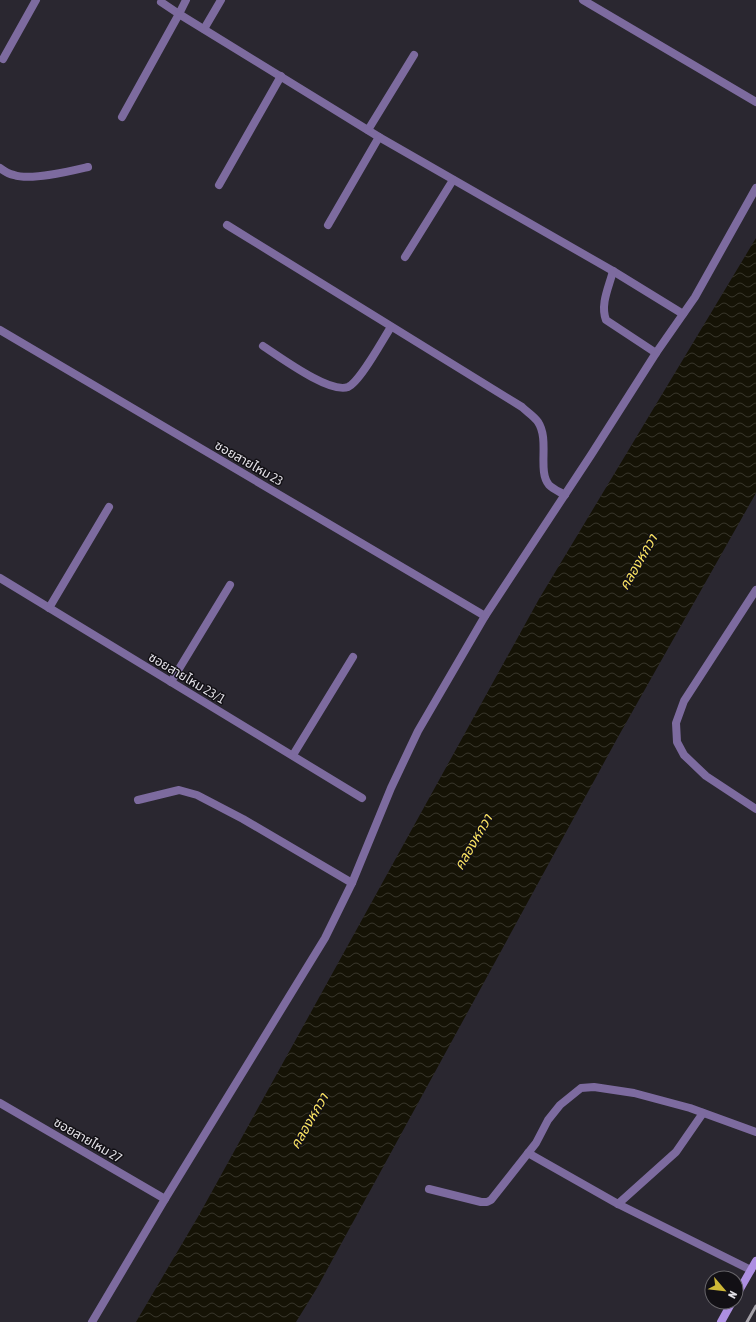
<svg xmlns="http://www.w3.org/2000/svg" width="756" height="1322" font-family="'Asap Condensed','Noto Sans Thai',sans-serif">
	<defs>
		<pattern id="water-waves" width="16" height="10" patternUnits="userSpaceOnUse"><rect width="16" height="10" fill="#151306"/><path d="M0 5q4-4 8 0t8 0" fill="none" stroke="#37352a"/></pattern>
	</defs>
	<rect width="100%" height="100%" fill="#2a2730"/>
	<path fill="url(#water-waves)" d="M756,238V493L618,737L317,1288L296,1322H136L199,1215L539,599Z"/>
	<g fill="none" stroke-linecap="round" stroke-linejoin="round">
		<g stroke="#7d6b9f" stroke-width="8">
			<path d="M583,0L756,102"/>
			<path d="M161,2L179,14L186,0"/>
			<path d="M204,29L221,0"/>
			<path d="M3,59L36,0"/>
			<path d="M122,117L179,14L379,137L613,271L683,314"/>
			<path d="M368,130L414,55"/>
			<path d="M0,168C4,171 9,174 14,175C31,181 71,171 88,167"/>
			<path d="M219,185L281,76"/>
			<path d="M227,225L522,407C527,412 534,416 538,422C550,440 537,471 549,485C553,489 560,492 565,495"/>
			<path d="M328,225L379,137"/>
			<path d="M405,257L453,180"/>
			<path d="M613,271C609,287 600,304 606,320L656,353"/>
			<path d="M0,330L485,616"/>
			<path d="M263,346C280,357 330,394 348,387C360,382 383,339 391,327"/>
			<path d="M0,578L362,798"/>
			<path d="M756,590L684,701L676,723L677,742L684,755L706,776L756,809"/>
			<path d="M49,608L109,507"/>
			<path d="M171,682L230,585"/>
			<path d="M293,755L353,657"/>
			<path d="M138,800L179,790L197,795L243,819L352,883"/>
			<path d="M0,1103L165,1199"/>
			<path d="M528,1153L618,1204L751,1270"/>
			<path d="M429,1189L481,1202H487L491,1200L536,1143L548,1120L560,1105L581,1088L594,1087L634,1093L690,1108L756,1132"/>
			<path d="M618,1204L676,1152L703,1113"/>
		</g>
		<path stroke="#7d6b9f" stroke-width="8" d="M92,1322L165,1199L325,938L352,883L391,788L418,731L485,616L591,455L656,353L695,297L756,188"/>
		<g stroke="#ad8fe2" stroke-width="8">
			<path d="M736,1296L756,1261"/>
			<path d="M721,1322L732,1302"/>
		</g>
		<path stroke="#a4a1a8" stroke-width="3" d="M747,1322L756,1306"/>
	</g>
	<g text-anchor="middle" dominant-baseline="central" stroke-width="3" stroke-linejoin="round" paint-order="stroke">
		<g font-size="13" fill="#e3e1e7" stroke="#121015">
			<text transform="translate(249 463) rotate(30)">ซอยสายไหม 23</text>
			<text transform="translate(187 678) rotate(31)">ซอยสายไหม 23/1</text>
			<text transform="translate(88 1140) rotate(30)">ซอยสายไหม 27</text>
		</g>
		<g font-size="14" font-style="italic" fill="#fce562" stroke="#121015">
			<text transform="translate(638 562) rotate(-60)">คลองหกวา</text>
			<text transform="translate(473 842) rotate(-60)">คลองหกวา</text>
			<text transform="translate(309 1121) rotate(-60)">คลองหกวา</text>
		</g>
	</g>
	<g transform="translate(724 1290) rotate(118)"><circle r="19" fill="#121015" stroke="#666469"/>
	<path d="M0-3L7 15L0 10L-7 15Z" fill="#ceb837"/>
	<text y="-6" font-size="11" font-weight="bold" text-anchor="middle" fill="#e3e1e7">N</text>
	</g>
</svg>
